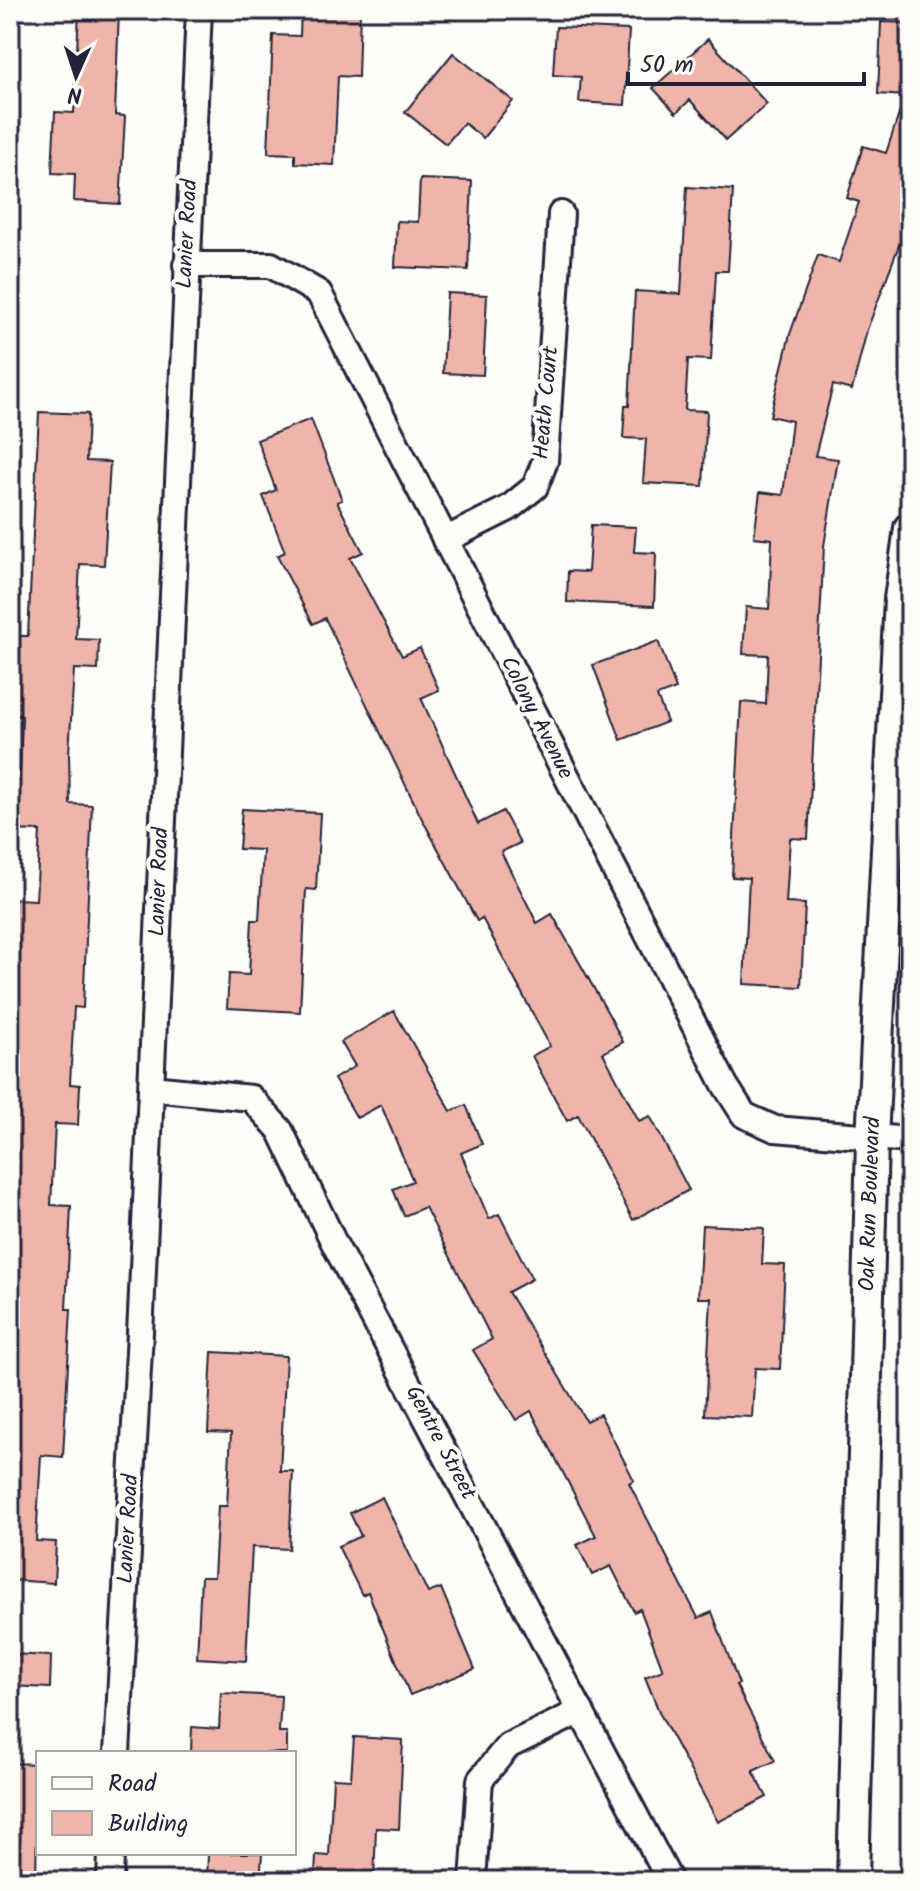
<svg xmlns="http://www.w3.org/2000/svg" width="920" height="1891" font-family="Kalam,sans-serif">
	<rect width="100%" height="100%" fill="#fdfcf7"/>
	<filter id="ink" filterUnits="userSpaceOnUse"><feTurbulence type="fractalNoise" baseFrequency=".0125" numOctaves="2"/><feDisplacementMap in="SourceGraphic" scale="16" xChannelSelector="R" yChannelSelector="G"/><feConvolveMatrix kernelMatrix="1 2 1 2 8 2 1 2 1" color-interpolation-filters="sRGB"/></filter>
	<g filter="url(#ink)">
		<g fill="#f0b5aa" stroke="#22223b" stroke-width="2">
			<path d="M79,10H119L115,115L125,116L120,204L74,201L75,174L52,173L55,112L74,113Z"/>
			<path d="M301,10H360L358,77L338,76L334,165L295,163V154L268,153L273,35L300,36Z"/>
			<path d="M881,22L910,23V216L867,330L852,390L833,385L815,456L838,459L824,546L808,839L790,838L786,903L805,904L801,987L744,984L749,878L732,877L741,702L766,704L768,655L743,654L746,607L769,609L772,539L754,537L760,492L783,495L792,421L770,416L790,334L818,255L839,262L859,202L847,198L863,146L886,153L905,96L878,94Z"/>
			<path d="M556,27L629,30L625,105L579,102L581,77L553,75Z"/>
			<path d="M708,39L767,104L726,140L690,100L676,113L653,88Z"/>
			<path d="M453,53L513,101L483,138L464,123L446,144L405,112Z"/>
			<path d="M420,179L472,181L468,270L395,267L397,221L418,222Z"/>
			<path d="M687,187L733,190L728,271H716L711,360L688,359L685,410L707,411L703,486L643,483L646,439L623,438L625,406H629L635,291L681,294Z"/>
			<path d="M447,293L487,295L483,375L443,373Z"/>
			<path d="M39,412L88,414L86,461L110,462L104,565L80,564L76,639L99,640L98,670L74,669L69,753L70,804L92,805L83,1008L74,1007L70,1084L80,1085L78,1125L55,1124L51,1205L71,1206L66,1309H71L63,1457L41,1455L36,1541L56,1542L54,1583L10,1580V1330H15L17,1281L10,1280L13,947L15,899L36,900L40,831L10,830V772H20L22,716L10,714L14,636H28Z"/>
			<path d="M311,419L342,500L337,502L363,552L350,558L402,656L420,648L439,690L421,698L478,824L503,811L520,843L501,852L537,923L552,914L609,1015L623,1042L603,1053L639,1121L650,1116L689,1190L633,1220L578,1115L567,1121L532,1056L550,1046L482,918L477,921L421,817L325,618L313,624L277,556L285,552L263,496L276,490L257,440Z"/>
			<path d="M591,525L636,527L634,552L656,553L654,606L567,602L568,571L588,572Z"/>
			<path d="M658,641L676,689L657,696L667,722L621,740L593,665Z"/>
			<path d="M242,809L320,813L316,890L306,889L300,1012L227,1008L229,974L249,975L252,920H259L263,850L239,849Z"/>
			<path d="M394,1011L451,1111L466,1105L482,1144L461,1153L489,1219L499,1214L532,1279L508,1292L586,1421L600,1414L634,1480L629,1483L698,1618L712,1612L739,1684L736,1685L775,1761L753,1771L767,1797L718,1822L660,1714L645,1677L663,1670L640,1609L634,1612L611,1566L592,1575L577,1545L596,1536L531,1411L516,1420L473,1350L492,1339L425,1207L404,1216L393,1189L413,1181L381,1105L357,1118L334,1079L355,1066L341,1042Z"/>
			<path d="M702,1225L764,1228L762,1264L785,1265L780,1369L755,1368L752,1417L705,1415L711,1298H698Z"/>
			<path d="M212,1352L286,1356L280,1471H293L289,1549L252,1547L246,1661L197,1658L201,1577H214L218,1506H227L231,1433L208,1432Z"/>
			<path d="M382,1497L428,1593L441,1588L475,1669L410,1695L368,1592L362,1595L338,1546L361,1536L350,1513Z"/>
			<path d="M10,1654L51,1656L50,1688L10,1686Z"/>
			<path d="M221,1693L281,1696L279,1732H287V1753H191L192,1727L219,1729Z"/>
			<path d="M354,1737L403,1740L399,1829L376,1828L374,1881H315L316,1855L329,1856L333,1778L351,1779Z"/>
			<path d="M10,1763L38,1764L36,1881H10Z"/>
			<path d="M208,1853H262L260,1881H207Z"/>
		</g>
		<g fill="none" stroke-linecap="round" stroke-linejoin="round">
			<defs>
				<g id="minor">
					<path d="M186,265H271L319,293L725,1085L744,1115L775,1129L910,1140"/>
					<path d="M445,540L509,508L535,487L545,461L561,214"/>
					<path d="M152,1088L251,1098L280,1130L335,1245L670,1881"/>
					<path d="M117,1753L141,1314L199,10"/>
					<path d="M110,1881L111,1853"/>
					<path d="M473,1881L480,1780L508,1746L581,1711"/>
				</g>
				<path id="tertiary" d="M853,1881L872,1139L900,599L910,528"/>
			</defs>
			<use href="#minor" stroke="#22223b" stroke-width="30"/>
			<use href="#tertiary" stroke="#22223b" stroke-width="36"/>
			<use href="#minor" stroke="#fdfcf7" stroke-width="24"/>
			<use href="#tertiary" stroke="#fdfcf7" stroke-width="30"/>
		</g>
	</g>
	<g text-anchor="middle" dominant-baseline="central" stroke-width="8" stroke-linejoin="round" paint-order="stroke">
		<g font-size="22" fill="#22223b" stroke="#fdfcf7">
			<text transform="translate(188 234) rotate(-87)">Lanier Road</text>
			<text transform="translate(547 403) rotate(-85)">Heath Court</text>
			<text transform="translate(536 718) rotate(63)">Colony Avenue</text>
			<text transform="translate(160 882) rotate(-88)">Lanier Road</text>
			<text transform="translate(871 1204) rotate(-88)">Oak Run Boulevard</text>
			<text transform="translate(440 1443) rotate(62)">Gentre Street</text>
			<text transform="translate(129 1529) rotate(-87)">Lanier Road</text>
		</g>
	</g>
	<rect width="920" height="1891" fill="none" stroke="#fdfcf7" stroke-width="40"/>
	<rect x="20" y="20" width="880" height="1851" fill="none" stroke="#22223b" stroke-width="3" filter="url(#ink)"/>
	<rect x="36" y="1751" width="260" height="104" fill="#fdfcf7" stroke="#a5a5ac" stroke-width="2"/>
	<rect x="52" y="1777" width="40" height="12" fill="#fdfcf7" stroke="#a5a5ac" stroke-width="2"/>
	<text x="108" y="1791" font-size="24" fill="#22223b">Road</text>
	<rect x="52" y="1811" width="40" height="24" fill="#f0b5aa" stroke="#a5a5ac" stroke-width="2"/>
	<text x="108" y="1831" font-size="24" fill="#22223b">Building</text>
	<g transform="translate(76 76) rotate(183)" stroke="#fdfcf7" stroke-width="6" paint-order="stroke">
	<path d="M0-6L14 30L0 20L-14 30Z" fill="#22223b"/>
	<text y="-12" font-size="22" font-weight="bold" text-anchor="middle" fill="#22223b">N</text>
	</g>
	<path d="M628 72v12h236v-12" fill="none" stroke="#22223b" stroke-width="4"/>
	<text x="640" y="72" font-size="24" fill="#22223b" stroke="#fdfcf7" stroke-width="6" paint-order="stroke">50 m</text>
</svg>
